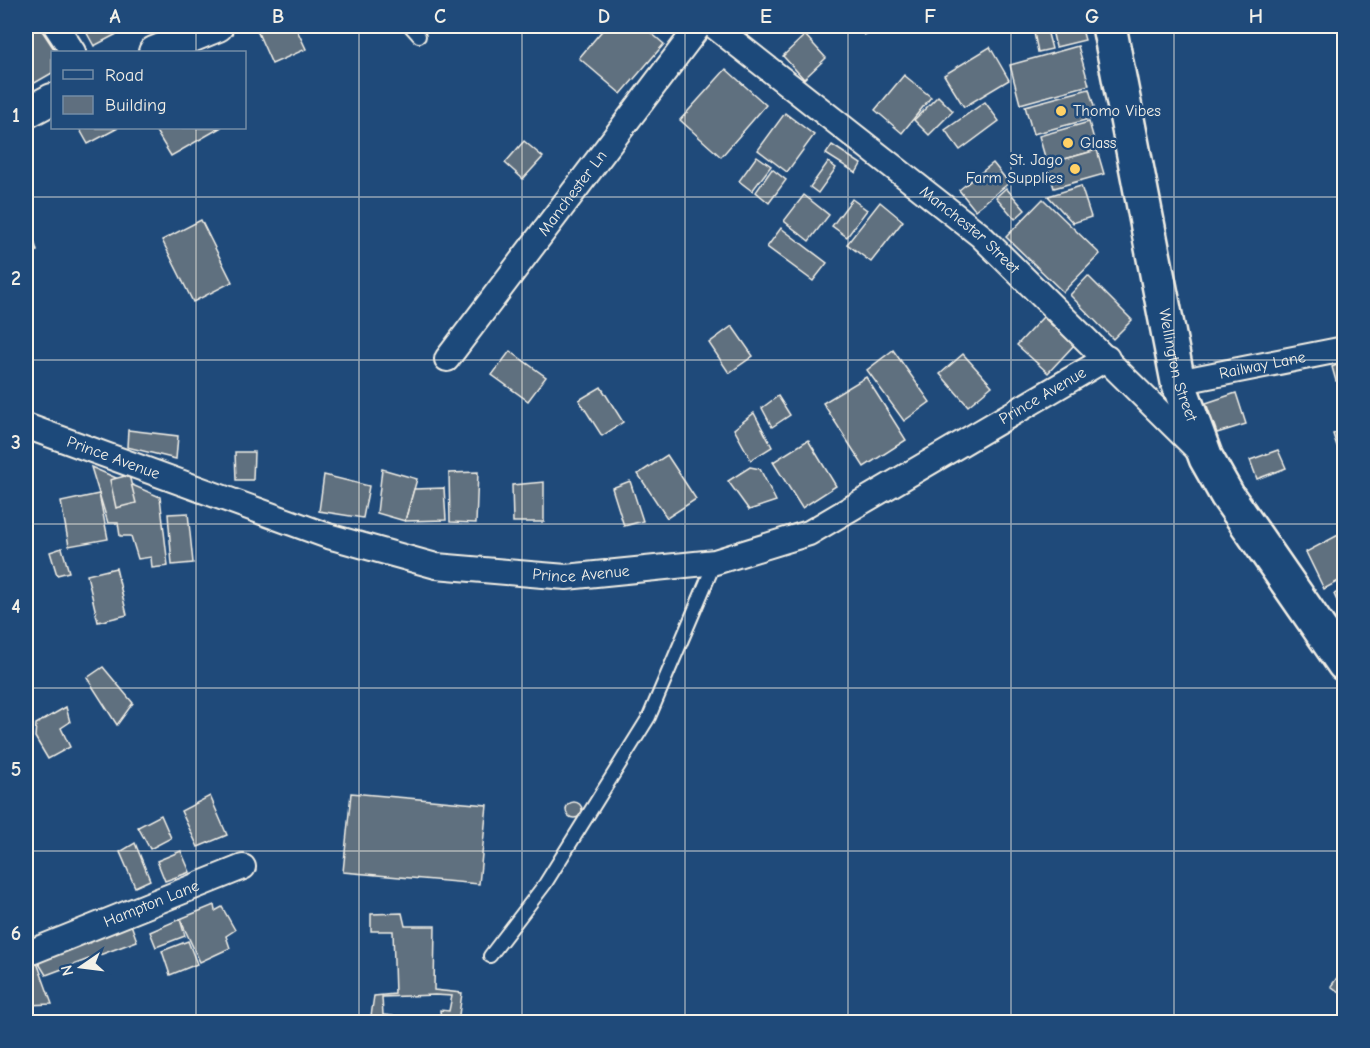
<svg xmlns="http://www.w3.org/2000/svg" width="1370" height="1048" font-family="'Comic Neue',sans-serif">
	<rect width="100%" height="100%" fill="#1f4a7a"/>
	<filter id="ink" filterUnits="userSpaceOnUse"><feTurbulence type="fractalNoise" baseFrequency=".0167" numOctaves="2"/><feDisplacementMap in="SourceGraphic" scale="12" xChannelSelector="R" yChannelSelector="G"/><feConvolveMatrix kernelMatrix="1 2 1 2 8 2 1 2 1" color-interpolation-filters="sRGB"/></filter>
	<g filter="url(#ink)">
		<g fill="#5f6f7f" stroke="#f4f1e8" stroke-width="1.5">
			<path d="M26,26H39L56,52H52V73L26,88Z"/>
			<path d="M83,26H132L94,46Z"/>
			<path d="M255,26H295L306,49L272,64Z"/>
			<path d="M606,26H643L664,44L621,94L579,58Z"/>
			<path d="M860,26H883L864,35Z"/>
			<path d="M953,26H976L977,27L954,33Z"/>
			<path d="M1046,26L1052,49L1038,52L1033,28Z"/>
			<path d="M1051,26H1081L1085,40L1056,47Z"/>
			<path d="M805,35L826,58L804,79L783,56Z"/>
			<path d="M1078,46L1089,85L1020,104L1010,65Z"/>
			<path d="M990,47L1009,80L964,107L944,75Z"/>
			<path d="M726,69L766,105L721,157L680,120Z"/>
			<path d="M904,75L931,97L902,133L875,110Z"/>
			<path d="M1089,89L1097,117L1033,134L1025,106Z"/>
			<path d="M938,96L953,111L929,135L914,120Z"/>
			<path d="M985,102L999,121L960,150L945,130Z"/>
			<path d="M785,113L814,135L787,172L758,150Z"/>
			<path d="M1089,122L1097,150L1047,164L1039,136Z"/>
			<path d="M79,128H118L88,144Z"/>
			<path d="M154,128H220L171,156Z"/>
			<path d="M524,141L543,157L523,179L505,163Z"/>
			<path d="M832,145L861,164L856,173L826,154Z"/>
			<path d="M1097,150L1104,174L1054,188L1047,164Z"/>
			<path d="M757,156L771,166L752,191L739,181Z"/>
			<path d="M828,162L836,168L818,193L810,187Z"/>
			<path d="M993,163L1009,183L975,210L959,190Z"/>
			<path d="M772,169L786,180L769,203L756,192Z"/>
			<path d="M1081,186L1091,217L1073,223L1048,196Z"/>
			<path d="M1006,188L1025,210L1015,219L996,197Z"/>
			<path d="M804,195L829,215L809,241L784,221Z"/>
			<path d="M852,199L867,210L847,237L832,226Z"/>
			<path d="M1043,199L1100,254L1063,292L1006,237Z"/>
			<path d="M880,202L903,221L871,262L847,244Z"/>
			<path d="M26,212L37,251L26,254Z"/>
			<path d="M201,220L232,282L193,302L162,240Z"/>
			<path d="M781,228L827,263L813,281L767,247Z"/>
			<path d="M1088,276L1132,320L1113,339L1070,295Z"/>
			<path d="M1043,317L1074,345L1048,373L1017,345Z"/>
			<path d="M732,326L753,356L729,373L709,343Z"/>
			<path d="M893,350L930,402L904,421L867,370Z"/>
			<path d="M510,351L546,377L528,401L492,375Z"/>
			<path d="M963,354L992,386L968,406L940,374Z"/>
			<path d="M1344,362V377L1336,381L1332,367Z"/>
			<path d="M866,377L906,440L864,467L823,403Z"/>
			<path d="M601,387L623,422L602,436L579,400Z"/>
			<path d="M1236,393L1246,424L1217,433L1206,403Z"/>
			<path d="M778,396L790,415L772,427L762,408Z"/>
			<path d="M754,413L772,447L751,460L734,429Z"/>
			<path d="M128,430L178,436L176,459L127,447Z"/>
			<path d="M1344,430V443L1337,446L1333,434Z"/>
			<path d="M808,440L836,486L802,508L773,462Z"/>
			<path d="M1278,450L1286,468L1257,479L1250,460Z"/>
			<path d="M235,452H254L253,480H236Z"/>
			<path d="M667,455L696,499L667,518L638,474Z"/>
			<path d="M91,467L160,497L168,566L152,568L151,557L138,559L131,536H120L118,523H108Z"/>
			<path d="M750,467L760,469L776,501L749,510L728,481Z"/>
			<path d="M382,469L417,479L405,521L377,513Z"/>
			<path d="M478,472L476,523L450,522L449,473Z"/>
			<path d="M129,475L136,503L116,508L110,480Z"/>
			<path d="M324,475L369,486L363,518L319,511Z"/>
			<path d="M630,481L643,521L624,526L612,488Z"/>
			<path d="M544,482V522H513L512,485Z"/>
			<path d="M444,488L446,520L405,521L414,489Z"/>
			<path d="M99,494L108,539L69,546L61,502Z"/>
			<path d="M188,513L193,563L172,565L168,514Z"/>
			<path d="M1344,532V578L1324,589L1306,552Z"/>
			<path d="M62,548L69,572L57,575L50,552Z"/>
			<path d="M116,568L127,615L98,622L87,575Z"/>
			<path d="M1344,589V616L1334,594Z"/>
			<path d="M103,667L133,703L117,725L87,678Z"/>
			<path d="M66,707L70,722L61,728L70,747L48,759L35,737L36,724Z"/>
			<path d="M351,793L487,805L479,884L343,872Z"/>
			<path d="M210,796L227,835L198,847L181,811Z"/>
			<circle cx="574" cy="810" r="8"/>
			<path d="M161,815L171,838L150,849L138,827Z"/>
			<path d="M135,843L150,880L135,887L120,852Z"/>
			<path d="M181,851L190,872L165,881L157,861Z"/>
			<path d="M214,905L215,911L222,907L235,930L226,936L230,948L200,962L180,919Z"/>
			<path d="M402,913L405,926H435L434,990L462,993L458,1022H401L405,1017L441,1019L440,1010L449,1011L452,996L435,995L382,997L383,1015L393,1016L396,1022H365L364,1019L371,1016L374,996L395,994L393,931H371V914Z"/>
			<path d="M129,919L137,941L46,975L35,957Z"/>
			<path d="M180,919L185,936L156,947L150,932Z"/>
			<path d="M188,941L197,964L170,975L162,951Z"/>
			<path d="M35,957L52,1004L26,1005V961Z"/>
			<path d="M1344,968V996L1331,986Z"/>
		</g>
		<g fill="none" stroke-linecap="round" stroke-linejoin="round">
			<defs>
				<g id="service">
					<path d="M410,26L419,36"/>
					<path d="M490,956L545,884L649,717L715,562"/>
				</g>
				<g id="minor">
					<path d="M56,26L73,52"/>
					<path id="s1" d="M714,26L980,235L1200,452"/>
					<path id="s2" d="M447,359L699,26"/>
					<path id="s3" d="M1178,382L1344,349"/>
					<path id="s4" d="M26,426L328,536L436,566L566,577L715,562L809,533L1107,358"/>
					<path id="s5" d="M26,954L243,867"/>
				</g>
				<g id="tertiary">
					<path d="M154,52L218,26"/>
					<path d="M26,113L52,99"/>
				</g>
				<g id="secondary">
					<path id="s6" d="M1109,26L1178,382L1206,458L1227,495L1344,664"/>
				</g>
			</defs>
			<use href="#service" stroke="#f4f1e8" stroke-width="16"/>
			<use href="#minor" stroke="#f4f1e8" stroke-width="28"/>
			<use href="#tertiary" stroke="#f4f1e8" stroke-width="34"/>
			<use href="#secondary" stroke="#f4f1e8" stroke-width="38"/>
			<use href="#service" stroke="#1f4a7a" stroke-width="12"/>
			<use href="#minor" stroke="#1f4a7a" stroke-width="24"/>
			<use href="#tertiary" stroke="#1f4a7a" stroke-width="30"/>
			<use href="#secondary" stroke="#1f4a7a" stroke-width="33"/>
		</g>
	</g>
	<path fill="none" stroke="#f4f1e8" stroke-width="1.5" stroke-opacity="0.55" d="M196,26V52M359,26V1022M522,26V1022M685,26V1022M848,26V1022M1011,26V1022M1174,26V1022M196,128V1022M26,197H1344M26,360H1344M26,524H1344M26,688H1344M26,851H1344"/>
	<g fill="#ffd166" stroke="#1f4a7a" stroke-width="2">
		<circle cx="1061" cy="111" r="6"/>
		<circle cx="1068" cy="143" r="6"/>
		<circle cx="1075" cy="169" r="6"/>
	</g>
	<g text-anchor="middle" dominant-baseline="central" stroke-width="5" stroke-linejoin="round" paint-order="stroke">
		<g font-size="16" fill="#f4f1e8" stroke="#1f4a7a" text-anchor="start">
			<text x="1073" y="111">Thomo Vibes</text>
			<text x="1080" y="143">Glass</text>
			<text x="1063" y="160" text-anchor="end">St. Jago<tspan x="1063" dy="18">Farm Supplies</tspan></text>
		</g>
		<g font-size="16" fill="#f4f1e8" stroke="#1f4a7a">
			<text stroke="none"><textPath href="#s2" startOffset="208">Manchester Ln</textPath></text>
			<text stroke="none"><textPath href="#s1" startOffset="327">Manchester Street</textPath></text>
			<text stroke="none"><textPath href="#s6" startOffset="346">Wellington Street</textPath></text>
			<text stroke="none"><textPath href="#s3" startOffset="86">Railway Lane</textPath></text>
			<text stroke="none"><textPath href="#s4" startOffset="1083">Prince Avenue</textPath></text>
			<text stroke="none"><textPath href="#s4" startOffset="93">Prince Avenue</textPath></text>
			<text stroke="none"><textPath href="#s4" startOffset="579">Prince Avenue</textPath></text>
			<text stroke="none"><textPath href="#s5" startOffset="135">Hampton Lane</textPath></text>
		</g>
	</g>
	<rect width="1370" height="1048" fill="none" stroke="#1f4a7a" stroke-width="66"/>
	<rect x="51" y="51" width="195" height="78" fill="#1f4a7a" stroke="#748da6" stroke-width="1.5"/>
	<rect x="63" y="70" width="30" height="9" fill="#1f4a7a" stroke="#748da6" stroke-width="1.5"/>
	<text x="105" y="81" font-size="18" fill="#f4f1e8">Road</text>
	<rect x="63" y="96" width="30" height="18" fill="#5f6f7f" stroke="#748da6" stroke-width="1.5"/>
	<text x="105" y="111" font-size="18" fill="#f4f1e8">Building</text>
	<g transform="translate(81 967) rotate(256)" stroke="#1f4a7a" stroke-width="4.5" paint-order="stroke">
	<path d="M0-4.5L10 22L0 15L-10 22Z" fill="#f4f1e8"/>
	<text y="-9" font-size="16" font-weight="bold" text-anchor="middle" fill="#f4f1e8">N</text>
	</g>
	<rect x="33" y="33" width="1304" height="982" fill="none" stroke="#f4f1e8" stroke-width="2"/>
	<g font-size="20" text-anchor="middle" font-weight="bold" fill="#f4f1e8">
		<text x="115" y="23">A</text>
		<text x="278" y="23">B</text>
		<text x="440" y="23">C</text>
		<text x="604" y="23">D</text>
		<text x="766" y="23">E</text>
		<text x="930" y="23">F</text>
		<text x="1092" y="23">G</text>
		<text x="1256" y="23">H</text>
		<text x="16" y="122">1</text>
		<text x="16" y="285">2</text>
		<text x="16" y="449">3</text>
		<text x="16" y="613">4</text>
		<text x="16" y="776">5</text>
		<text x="16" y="940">6</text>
	</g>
</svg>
